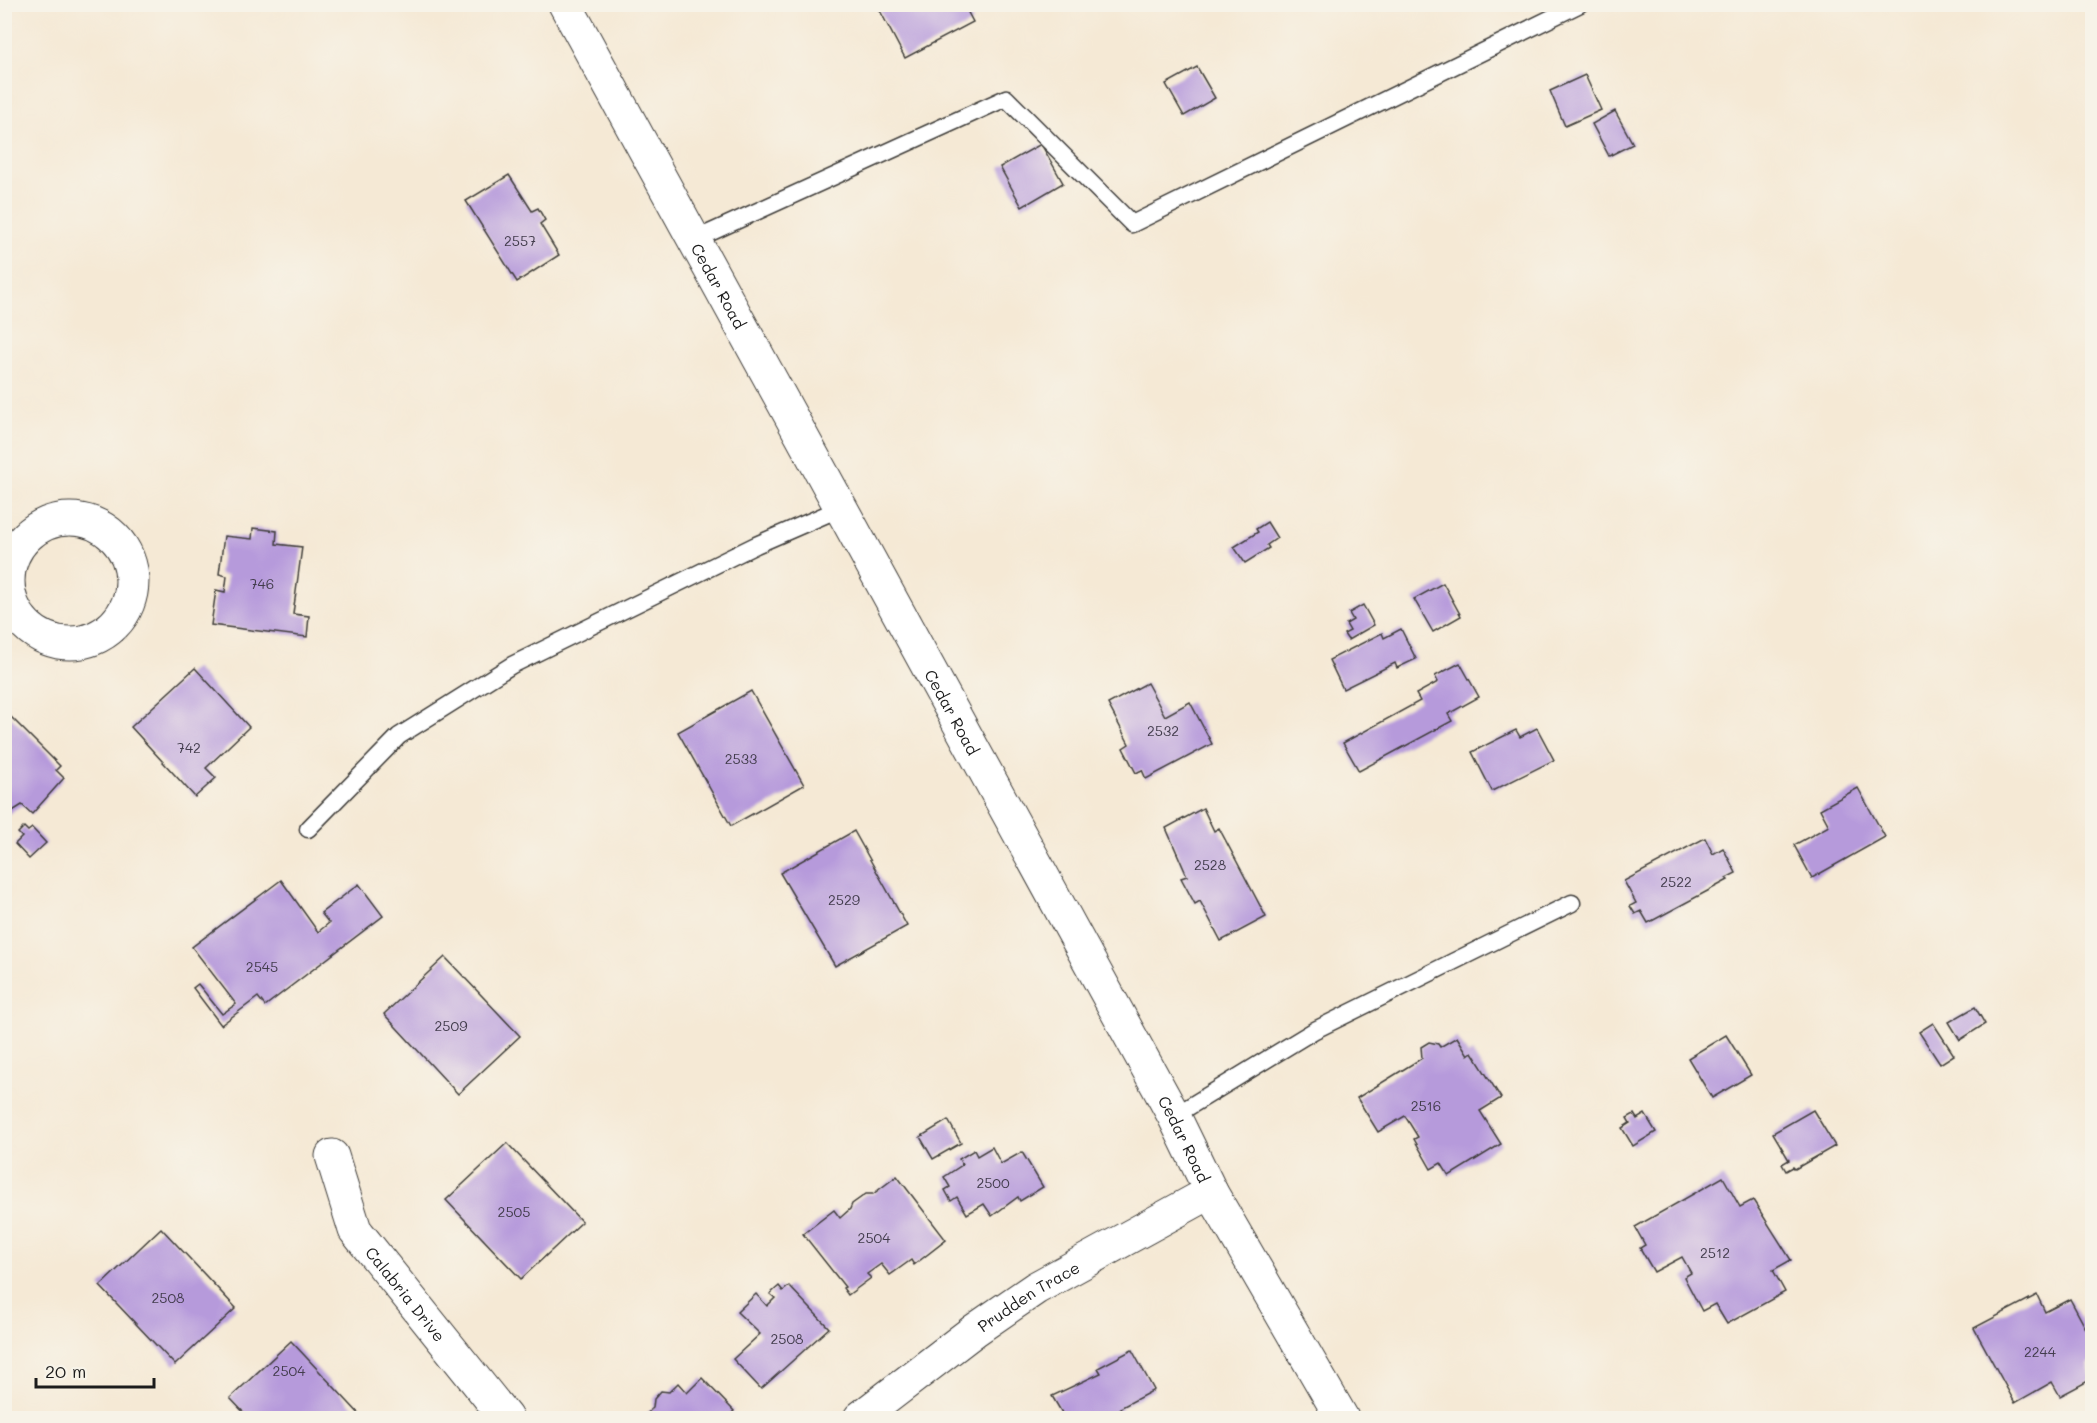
<svg xmlns="http://www.w3.org/2000/svg" width="2097" height="1423" font-family="Mali,sans-serif">
	<rect width="100%" height="100%" fill="#f7f3e8"/>
	<filter id="ink" filterUnits="userSpaceOnUse"><feTurbulence type="fractalNoise" baseFrequency=".0167" numOctaves="2"/><feDisplacementMap in="SourceGraphic" scale="12" xChannelSelector="R" yChannelSelector="G"/><feConvolveMatrix kernelMatrix="1 2 1 2 8 2 1 2 1" color-interpolation-filters="sRGB"/></filter>
	<filter id="wash" filterUnits="userSpaceOnUse"><feTurbulence type="fractalNoise" baseFrequency=".008" numOctaves="4" result="noise"/><feDisplacementMap in="SourceGraphic" scale="24" xChannelSelector="R" yChannelSelector="G"/><feGaussianBlur stdDeviation="1.35" result="paint"/><feColorMatrix in="noise" values="0 0 0 0 0 0 0 0 0 0 0 0 0 0 0 0 0 1.4 0 .05"/><feComposite in="paint" operator="in"/></filter>
	<g filter="url(#wash)">
		<rect width="100%" height="100%" fill="#f5e9d5"/>
		<g id="blocks">
			<g fill="#b69adb">
				<path d="M877,5H964L973,22L905,58Z"/>
				<path d="M1197,67L1215,98L1184,116L1166,84Z"/>
				<path d="M1585,75L1601,110L1565,126L1550,91Z"/>
				<path d="M1615,111L1633,144L1609,156L1592,124Z"/>
				<path d="M1041,144L1063,183L1022,207L1000,167Z"/>
				<path d="M509,175L532,211L538,208L545,220L540,224L559,255L517,282L466,201Z"/>
				<path d="M1267,522L1277,538L1267,545L1269,548L1245,563L1234,547L1258,532L1256,529Z"/>
				<path d="M253,528L277,531L276,544L302,547L293,614L309,616L307,637L211,625L216,590L225,592L227,576L219,574L224,536L252,539Z"/>
				<path d="M1443,583L1461,616L1433,632L1414,599Z"/>
				<path d="M1363,605L1374,625L1348,640L1344,634L1350,631L1346,624L1353,620L1349,613Z"/>
				<path d="M1401,629L1416,659L1397,668L1395,663L1343,689L1329,660L1382,633L1384,638Z"/>
				<path d="M1460,663L1479,697L1448,714L1452,721L1359,771L1343,743L1420,701L1416,694L1438,682L1435,676Z"/>
				<path d="M195,668L249,727L206,768L216,778L195,797L131,727Z"/>
				<path d="M1147,683L1165,716L1190,702L1212,744L1146,779L1142,770L1136,773L1123,748L1129,744L1108,704Z"/>
				<path d="M751,691L804,785L731,826L678,732Z"/>
				<path d="M4,710L60,766L56,770L64,778L32,814L22,805L8,814L4,810Z"/>
				<path d="M1537,728L1554,760L1492,791L1472,752L1516,730L1520,737Z"/>
				<path d="M1858,788L1885,837L1812,878L1794,845L1829,826L1820,809Z"/>
				<path d="M1203,808L1214,831L1219,828L1266,917L1221,941L1200,901L1195,904L1181,878L1187,876L1166,828Z"/>
				<path d="M24,827L28,831L32,828L46,843L29,859L15,844L22,837L18,833Z"/>
				<path d="M854,831L907,926L835,966L780,873Z"/>
				<path d="M1705,838L1713,854L1723,848L1736,873L1726,878L1728,880L1648,923L1641,911L1635,914L1630,906L1636,903L1624,881Z"/>
				<path d="M281,880L318,932L329,923L321,913L359,884L383,916L265,1006L258,997L221,1025L193,988L198,984L222,1014L236,1004L192,947Z"/>
				<path d="M445,957L520,1036L458,1094L384,1014Z"/>
				<path d="M1975,1007L1985,1024L1960,1040L1949,1022Z"/>
				<path d="M1933,1023L1954,1055L1940,1064L1919,1032Z"/>
				<path d="M1726,1035L1751,1075L1712,1098L1688,1058Z"/>
				<path d="M1457,1037L1468,1055L1472,1052L1501,1098L1480,1111L1501,1144L1449,1176L1441,1163L1431,1169L1414,1139L1418,1137L1405,1116L1378,1132L1357,1098L1422,1058L1421,1047L1429,1042L1438,1044L1440,1047Z"/>
				<path d="M1813,1110L1835,1146L1795,1169L1793,1167L1786,1171L1782,1164L1789,1160L1773,1133Z"/>
				<path d="M1634,1114L1637,1119L1645,1114L1656,1132L1633,1146L1622,1128L1630,1123L1627,1118Z"/>
				<path d="M948,1120L961,1143L933,1159L920,1137Z"/>
				<path d="M507,1143L582,1222L521,1279L446,1200Z"/>
				<path d="M992,1147L1001,1164L1022,1152L1043,1187L1020,1201L1018,1197L992,1216L984,1204L967,1214L957,1197L951,1201L945,1190L950,1187L944,1177L962,1165L959,1159L974,1150L977,1156Z"/>
				<path d="M897,1176L946,1240L914,1265L911,1260L890,1275L881,1264L867,1274L871,1278L848,1295L843,1288L845,1287L803,1234L834,1210L840,1218L850,1209L852,1204L866,1194H873Z"/>
				<path d="M1723,1177L1740,1207L1753,1200L1791,1260L1773,1270L1785,1292L1727,1324L1715,1304L1702,1311L1684,1277L1691,1273L1682,1257L1654,1272L1640,1248L1645,1245L1635,1227Z"/>
				<path d="M161,1228L236,1308L175,1365L100,1286Z"/>
				<path d="M779,1286L783,1291L789,1286L829,1328L761,1389L733,1359L760,1334L737,1312L756,1294L767,1306L775,1298L770,1294Z"/>
				<path d="M2037,1295L2045,1312L2070,1299L2092,1340V1361L2087,1364L2092,1379L2060,1396L2052,1382L2015,1403L1974,1328Z"/>
				<path d="M291,1341L363,1418H249L230,1398Z"/>
				<path d="M1132,1350L1154,1390L1120,1408L1126,1418H1065L1052,1396L1101,1373L1098,1368Z"/>
				<path d="M702,1378L734,1411L726,1418H642L653,1408L654,1399L661,1391L669,1392L678,1383L687,1393Z"/>
			</g>
		</g>
	</g>
	<g filter="url(#ink)">
		<use href="#blocks" fill-opacity="0" stroke="#3d3b38" stroke-width="1.5"/>
		<g fill="none" stroke-linecap="round" stroke-linejoin="round">
			<defs>
				<g id="lane">
					<path d="M694,240L1006,98L1132,224L1580,4"/>
					<path d="M308,829L399,736L512,665L756,545L841,508"/>
					<path d="M1174,1116L1315,1030L1572,903"/>
				</g>
				<g id="street">
					<circle cx="70" cy="581" r="62"/>
					<path id="s1" d="M332,1156L355,1230L506,1418"/>
					<path id="s2" d="M860,1418L975,1330L1036,1288L1211,1192"/>
				</g>
				<g id="secondary">
					<path id="s3" d="M565,4L1174,1116L1211,1192L1342,1418"/>
				</g>
			</defs>
			<use href="#lane" stroke="#3d3b38" stroke-width="19"/>
			<use href="#street" stroke="#3d3b38" stroke-width="35"/>
			<use href="#secondary" stroke="#3d3b38" stroke-width="35"/>
			<use href="#lane" stroke="#fff" stroke-width="16"/>
			<use href="#street" stroke="#fff" stroke-width="33"/>
			<use href="#secondary" stroke="#fff" stroke-width="33"/>
		</g>
	</g>
	<g text-anchor="middle" dominant-baseline="central" stroke-width="4.5" stroke-linejoin="round" paint-order="stroke">
		<g font-size="14" fill="#423c4c">
			<text x="520" y="240">2557</text>
			<text x="262" y="583">746</text>
			<text x="1163" y="730">2532</text>
			<text x="189" y="747">742</text>
			<text x="741" y="758">2533</text>
			<text x="1210" y="864">2528</text>
			<text x="1676" y="881">2522</text>
			<text x="844" y="899">2529</text>
			<text x="262" y="966">2545</text>
			<text x="451" y="1025">2509</text>
			<text x="1426" y="1105">2516</text>
			<text x="993" y="1182">2500</text>
			<text x="514" y="1211">2505</text>
			<text x="874" y="1237">2504</text>
			<text x="1715" y="1252">2512</text>
			<text x="168" y="1297">2508</text>
			<text x="787" y="1338">2508</text>
			<text x="2040" y="1351">2244</text>
			<text x="289" y="1370">2504</text>
		</g>
		<g font-size="16" fill="#1c1c1c" stroke="#f7f3e8">
			<text stroke="none"><textPath href="#s3" startOffset="321">Cedar Road</textPath></text>
			<text stroke="none"><textPath href="#s3" startOffset="807">Cedar Road</textPath></text>
			<text stroke="none"><textPath href="#s3" startOffset="1293">Cedar Road</textPath></text>
			<text stroke="none"><textPath href="#s1" startOffset="159">Calabria Drive</textPath></text>
			<text stroke="none"><textPath href="#s2" startOffset="208">Prudden Trace</textPath></text>
		</g>
	</g>
	<rect width="2097" height="1423" fill="none" stroke="#f7f3e8" stroke-width="24"/>
	<path d="M36 1378v9h118v-9" fill="none" stroke="#1c1c1c" stroke-width="3"/>
	<text x="45" y="1378" font-size="18" fill="#1c1c1c" stroke="#f7f3e8" stroke-width="4.5" paint-order="stroke">20 m</text>
</svg>
